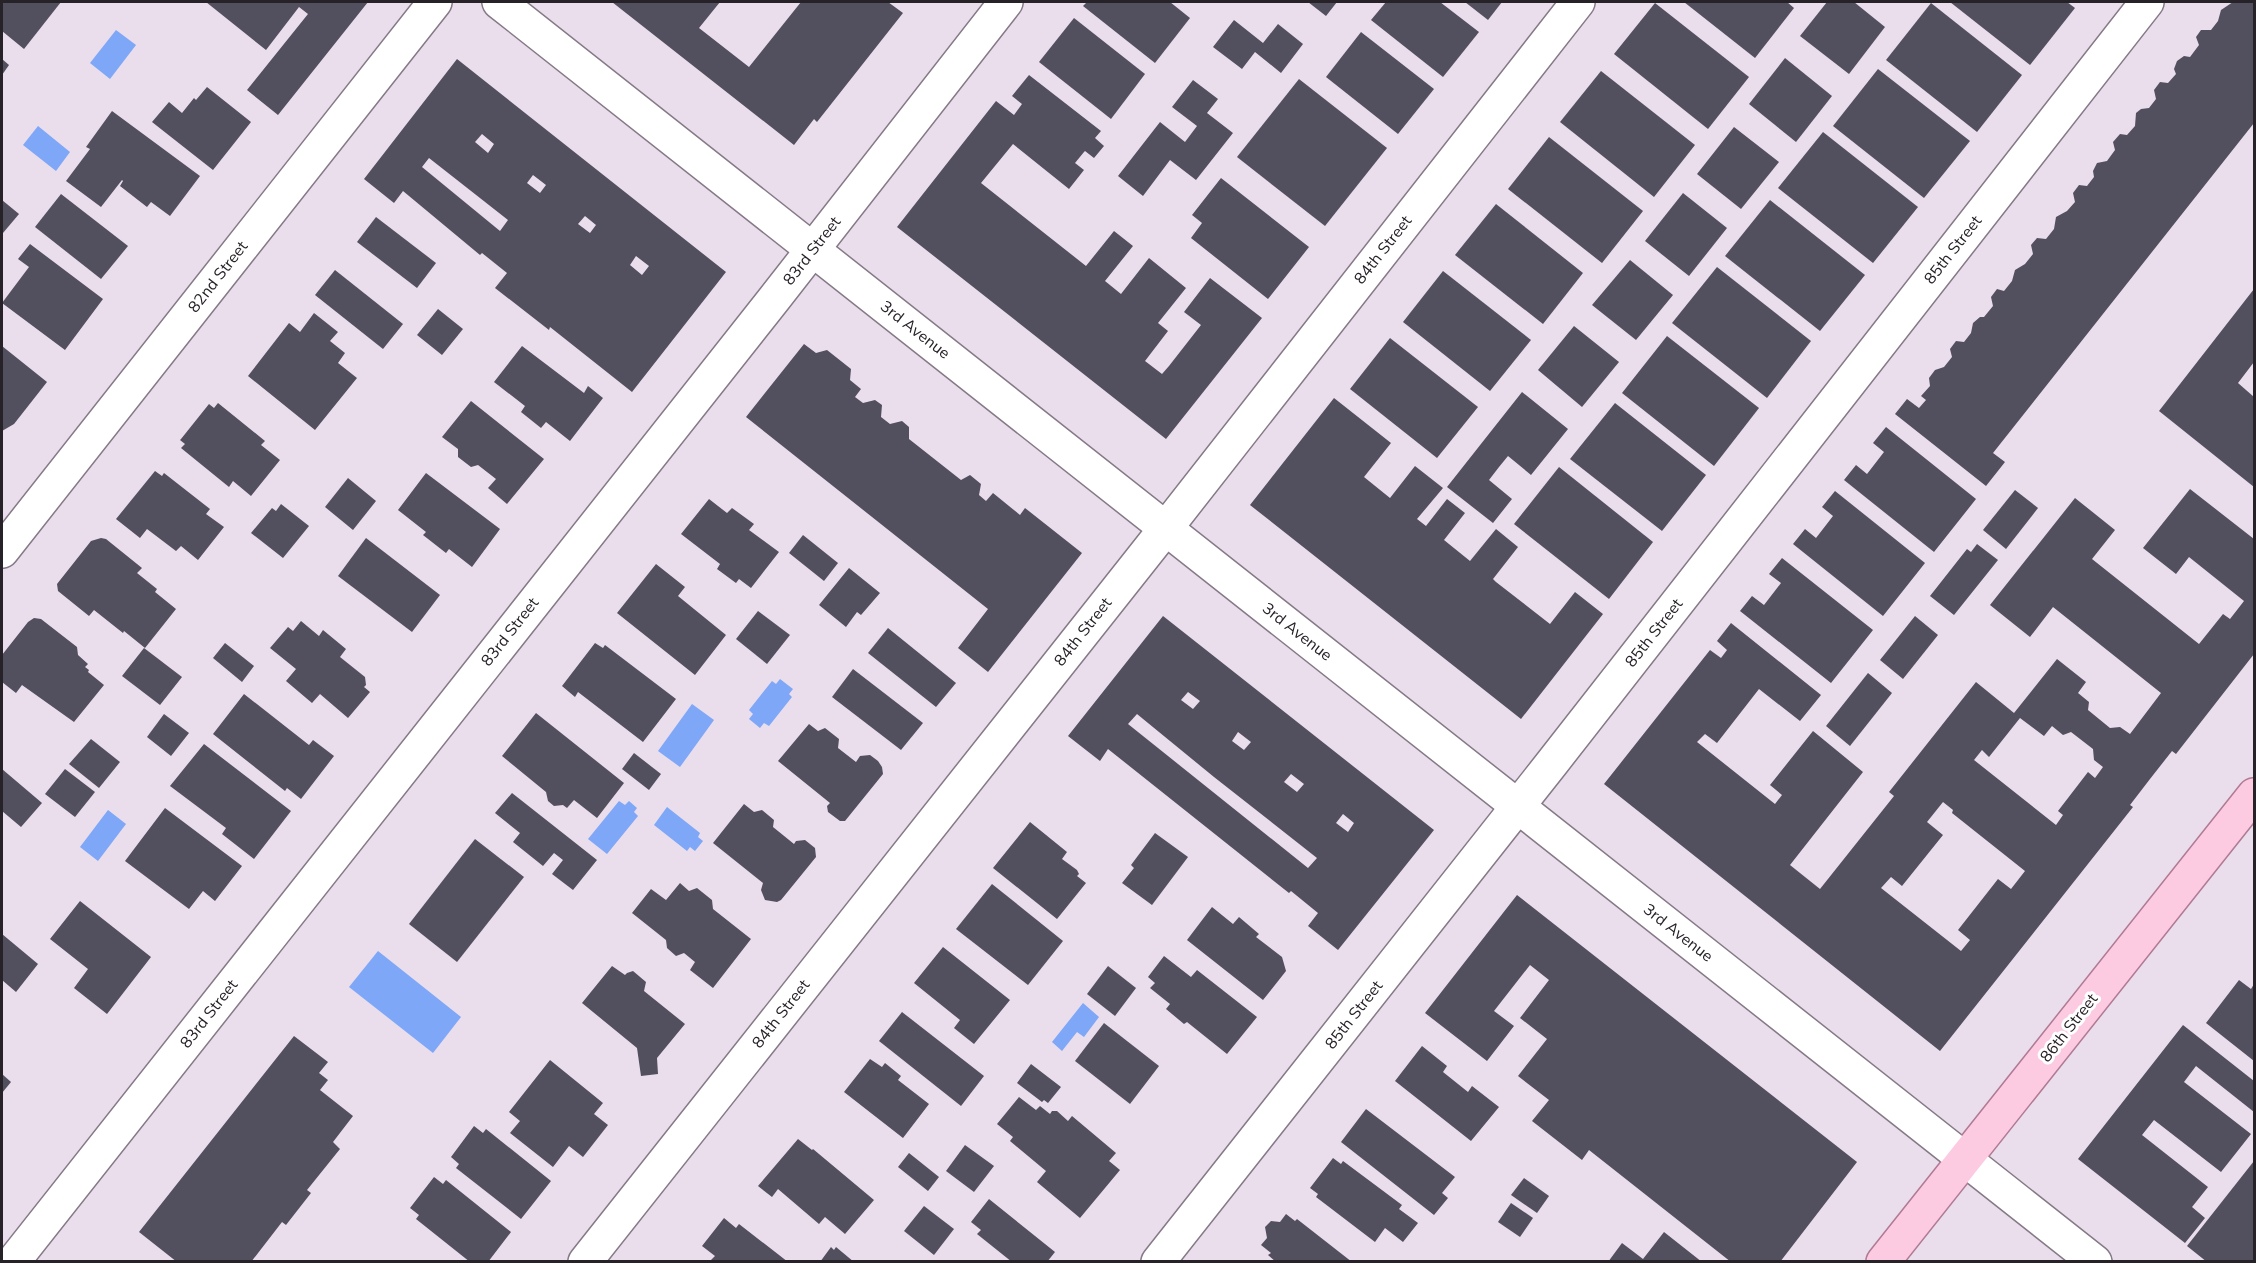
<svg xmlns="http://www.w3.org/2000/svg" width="2256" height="1263" font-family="'Nunito Sans',sans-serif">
	<rect width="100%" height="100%" fill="#eaddec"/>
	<g fill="#7ea7f7">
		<path d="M116,30L136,45L110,79L90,63Z"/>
		<path d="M38,126L70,152L56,171L23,145Z"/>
		<path d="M780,679L793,689L789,694L792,697L769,726L764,723L760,728L749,719L753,714L749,710L772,681L776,684Z"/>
		<path d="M692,704L714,720L680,767L658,751Z"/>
		<path d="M619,801L625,805L629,801L637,808L634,812L638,816L607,854L588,839Z"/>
		<path d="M667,807L700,833L698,837L703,841L695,851L690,847L687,851L654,825Z"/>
		<path d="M108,810L126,824L98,861L80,847Z"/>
		<path d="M378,951L461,1017L433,1053L349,987Z"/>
		<path d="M1083,1003L1099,1017L1084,1037L1077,1032L1062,1051L1052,1042Z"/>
	</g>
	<g fill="#524f5e" fill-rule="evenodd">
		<path d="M2,2H61L24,49L2,31Z"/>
		<path d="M206,2H368L278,115L247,90L308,14L299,7L266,50Z"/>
		<path d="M612,2H720L699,28L749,67L801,2H888L903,13L817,122L814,119L794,145Z"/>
		<path d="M1087,2H1170L1190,18L1155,63L1083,6Z"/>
		<path d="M1308,2H1337L1326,16Z"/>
		<path d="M1386,2H1440L1479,32L1443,77L1371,20Z"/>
		<path d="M1465,2H1502L1488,20Z"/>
		<path d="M1684,2H1787L1794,8L1755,58Z"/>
		<path d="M1827,2H1854L1885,27L1849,74L1800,36Z"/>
		<path d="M1950,2H2067L2075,8L2030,65Z"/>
		<path d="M2233,2H2254V123L1993,453L2005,462L1986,486L1895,414L1907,399L1919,408L1926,400L1921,396L1930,386L1929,378L1935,370L1944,367L1952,357L1950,349L1956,341L1964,342L1971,333L1973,323L1980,317H1984L1993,306L1991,297L1997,289L2004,291L2012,281L2015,270L2025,264L2033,254L2031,245L2037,238L2046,239L2054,229L2056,217L2067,211L2075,202L2073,193L2079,185L2087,186L2094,177L2093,171L2097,163L2107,161L2115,150L2113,142L2120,134L2127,135L2135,126L2136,113L2141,109L2149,108L2156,99L2154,90L2160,82L2168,83L2176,74L2174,69L2177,61L2184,56L2190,57L2199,45L2196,37L2201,30H2211L2218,21L2221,10Z"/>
		<path d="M1655,3L1749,77L1708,129L1614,54Z"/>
		<path d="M1931,3L2022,75L1977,132L1886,60Z"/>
		<path d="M1074,18L1145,74L1111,119L1039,62Z"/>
		<path d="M1234,20L1263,43L1278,24L1303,44L1281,73L1255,52L1242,69L1213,47Z"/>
		<path d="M1361,32L1434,89L1398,134L1326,77Z"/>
		<path d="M1785,58L1832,96L1796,142L1749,104Z"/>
		<path d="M2,59L9,65L2,75Z"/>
		<path d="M457,59L726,272L632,392L550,327L549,330L495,288L507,273L482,253L480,255L403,191L394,203L364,179ZM482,134L494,144L488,153L475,142ZM429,158L508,220L500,231L422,167ZM533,175L546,185L540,193L527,183ZM585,216L596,225L590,233L578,224ZM636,256L649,266L642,275L630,265Z"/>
		<path d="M1878,69L1970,141L1924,198L1833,126Z"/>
		<path d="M1601,71L1695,145L1654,197L1560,122Z"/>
		<path d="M1029,75L1101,131L1095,138L1104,146L1094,158L1085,151L1084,152L1075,163L1084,170L1069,189L1013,144L981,183L1086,266L1114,231L1133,246L1105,281L1121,294L1149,258L1186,288L1158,323L1168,331L1145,361L1162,374L1169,366L1201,325L1184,312L1210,278L1262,318L1166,439L897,227L996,101L1014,115L1022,104L1012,96Z"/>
		<path d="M1299,79L1387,148L1325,226L1237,157Z"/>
		<path d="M1193,80L1218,99L1207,113L1233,133L1196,180L1170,160L1143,196L1118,176L1160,122L1185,142L1197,126L1172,107Z"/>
		<path d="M207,87L251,122L213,170L152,122L169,102L182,113L194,98L196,100Z"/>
		<path d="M112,111L200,176L170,216L151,202L147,207L120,186L123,181L122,180L101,207L66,181L90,149L86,147Z"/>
		<path d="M1734,127L1779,162L1741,209L1697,174Z"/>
		<path d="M1823,132L1918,207L1873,263L1778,188Z"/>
		<path d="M1549,137L1643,211L1602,263L1508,189Z"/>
		<path d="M1221,178L1309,247L1268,299L1191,238L1202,223L1192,215Z"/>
		<path d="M1683,193L1727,228L1689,276L1645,241Z"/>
		<path d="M61,194L128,246L101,279L35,227Z"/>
		<path d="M2,200L19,214L3,233L2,232Z"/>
		<path d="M1770,200L1865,275L1820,331L1725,256Z"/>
		<path d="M1496,204L1583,273L1543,324L1455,255Z"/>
		<path d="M376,217L436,263L417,288L357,242Z"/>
		<path d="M30,244L103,299L65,350L2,303L29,267L18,259Z"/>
		<path d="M1630,260L1673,295L1636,340L1592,305Z"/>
		<path d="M1717,267L1811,341L1767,398L1672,323Z"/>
		<path d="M335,270L403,324L383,349L315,295Z"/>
		<path d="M1443,271L1531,340L1490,391L1403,322Z"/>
		<path d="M2254,289V362L2238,383L2254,397V487L2159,411Z"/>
		<path d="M438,309L463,329L442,355L417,335Z"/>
		<path d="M314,313L338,332L330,341L345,353L338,363L357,378L315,430L248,376L289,323L300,332Z"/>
		<path d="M1574,326L1619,362L1582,407L1538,370Z"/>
		<path d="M1667,336L1759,408L1714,466L1622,393Z"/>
		<path d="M1390,338L1478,407L1437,458L1350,389Z"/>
		<path d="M804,344L816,353L827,350L851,369L850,380L861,389L855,397L863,403L875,400L882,405L881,417L890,424L902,421L909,427V439L961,480L970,475L981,484L979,495L986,501L993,493L1020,515L1025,508L1082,553L988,672L958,648L988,609L746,417Z"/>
		<path d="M2,346L47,382L14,424L2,431Z"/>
		<path d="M522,346L584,393L588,386L603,398L570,441L546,422L541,428L521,412L525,406L494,382Z"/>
		<path d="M1522,392L1568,429L1531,475L1508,456L1499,467L1489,480L1512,499L1493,523L1447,487Z"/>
		<path d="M1334,398L1391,443L1364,477L1390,498L1415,466L1443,488L1417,519L1426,526L1447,499L1465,513L1444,540L1470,561L1496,529L1518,547L1493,579L1496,582L1550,624L1575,592L1603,614L1521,719L1250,505Z"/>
		<path d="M471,401L544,459L507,504L488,488L496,479L478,465L471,467L458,457V449L442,437Z"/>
		<path d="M218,403L265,441L261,445L280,460L251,496L233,481L229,487L181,448L185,444L180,440L181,439L209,404L214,408Z"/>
		<path d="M1615,403L1706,475L1662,531L1570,459Z"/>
		<path d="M1886,427L1976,499L1934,552L1844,480L1856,465L1867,474L1884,452L1873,443Z"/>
		<path d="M1559,467L1653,542L1609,599L1514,524Z"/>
		<path d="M155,471L162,476L164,473L210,509L206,514L224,527L198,560L181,546L176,551L147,529L140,538L116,519Z"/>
		<path d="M426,473L500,529L472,567L449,549L446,553L423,535L426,532L398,510Z"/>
		<path d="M348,478L376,501L353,530L325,507Z"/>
		<path d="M2190,489L2254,539V654L2176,754L2172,751L2150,779L2130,805L2133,807L1940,1051L1604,784L1710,650L1721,658L1727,650L1717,641L1731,623L1821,695L1800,721L1759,689L1717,743L1705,734L1697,742L1775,804L1782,795L1770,785L1813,731L1863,772L1790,865L1820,889L1894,796L1889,792L1976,682L2014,713L2057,659L2086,682L2078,693L2089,702L2088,710L2110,728L2120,727L2130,734L2161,693L2053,607L2030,637L1990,605L2075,498L2115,530L2092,559L2199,644L2223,614L2230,619L2244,601L2189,557L2176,574L2143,548ZM2020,718L2044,736L2052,726L2063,735L2071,732L2093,749L2094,760L2103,767L2095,778L2088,772L2058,811L2063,815L2056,825L1974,760L1982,750L1989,757ZM1943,802L1953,810L1952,813L2025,871L2011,889L1998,879L1958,930L1970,940L1961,951L1881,888L1891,877L1902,886L1943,835L1927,822Z"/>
		<path d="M2015,490L2038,508L2006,549L1983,530Z"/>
		<path d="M1835,491L1925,563L1883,616L1793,544L1805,529L1816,538L1833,516L1822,507Z"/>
		<path d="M709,499L727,513L732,508L754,524L749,530L779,552L751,588L739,579L736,583L717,569L720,564L681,534Z"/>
		<path d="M281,504L309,526L283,558L251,533L272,508L276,511Z"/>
		<path d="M803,535L838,563L824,581L789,553Z"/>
		<path d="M101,538L106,539L142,568L137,573L157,589L155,592L176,609L145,648L124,631L123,633L94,610L89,616L58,591L57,584L91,541Z"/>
		<path d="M366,538L440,595L412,632L338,576Z"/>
		<path d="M1977,544L1998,560L1954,615L1930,596L1967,549L1971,552Z"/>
		<path d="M1782,558L1873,630L1831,683L1740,611L1752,596L1764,605L1781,583L1769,574Z"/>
		<path d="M656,564L685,587L678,596L726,635L695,675L617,613Z"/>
		<path d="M849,568L880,593L861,615L857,612L846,627L819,605Z"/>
		<path d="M758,611L790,635L767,664L736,639Z"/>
		<path d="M1163,616L1434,830L1338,950L1308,926L1318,913L1291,891L1289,893L1108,749L1100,761L1068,736ZM1188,692L1200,701L1193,709L1181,700ZM1137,714L1214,777L1317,858L1308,868L1128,724ZM1238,732L1251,742L1244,750L1232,741ZM1291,774L1304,784L1297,792L1284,782ZM1343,814L1354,823L1348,832L1336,823Z"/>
		<path d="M1915,616L1938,635L1903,679L1880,660Z"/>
		<path d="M34,618L41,619L77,647L78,655L88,664L85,667L89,670L88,672L104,685L74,722L22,685L16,693L2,682V655L28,622Z"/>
		<path d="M301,621L319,636L323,630L346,649L340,657L365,677L366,685L364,687L370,692L348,718L320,694L312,703L286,681L296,669L270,648L288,627L293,631Z"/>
		<path d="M888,628L956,683L936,707L868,653Z"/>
		<path d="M225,643L254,666L242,682L213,658Z"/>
		<path d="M595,643L603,648L605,645L676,699L643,742L578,692L575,697L562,686Z"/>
		<path d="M144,648L182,677L160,705L122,676Z"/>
		<path d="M853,669L923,723L901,750L832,697Z"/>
		<path d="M1868,673L1892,693L1850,746L1826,726Z"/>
		<path d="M244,694L309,745L313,740L334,756L301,799L287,788L285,791L213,734Z"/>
		<path d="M536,713L624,783L597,818L574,800L567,808L563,805L554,806L548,801L546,792L502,756Z"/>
		<path d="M164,714L189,733L171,756L147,737Z"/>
		<path d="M809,724L818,731L825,728L839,739L838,748L856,762L860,756L870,755L878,761L882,767L883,774L845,821H840L828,812L827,806L830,803L778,761Z"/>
		<path d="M91,739L120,762L99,788L69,764Z"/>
		<path d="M204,744L291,811L254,859L222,834L226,828L170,786Z"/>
		<path d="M634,753L661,774L649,790L622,769Z"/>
		<path d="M2,769L42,803L21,827L2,811Z"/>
		<path d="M65,769L95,792L75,817L45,794Z"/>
		<path d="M512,793L597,860L573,890L552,874L563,860L554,853L543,866L513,842L520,833L495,813Z"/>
		<path d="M744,804L754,812L762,810L774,820L773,827L794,844L796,841L805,840L815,848L816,857L781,900L777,902L765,900L761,890L763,883L713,843Z"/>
		<path d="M165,808L242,866L215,901L203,891L189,909L125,861Z"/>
		<path d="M1030,822L1067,852L1062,859L1077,870L1079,874L1077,876L1086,883L1057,919L993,868Z"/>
		<path d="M1155,833L1188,857L1152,905L1122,883L1134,868L1131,865Z"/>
		<path d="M475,839L524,877L457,962L409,924Z"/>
		<path d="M680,883L689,891L697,888L712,900L713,909L751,939L713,988L690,970L695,962L684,953L676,956L667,948L666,940L632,913L651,889L666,900Z"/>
		<path d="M992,884L1063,941L1028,985L956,929Z"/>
		<path d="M1517,895L1857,1162L1780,1262H1731L1589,1150L1582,1160L1532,1121L1549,1100L1518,1076L1547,1039L1520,1018L1549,980L1530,965L1494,1011L1514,1026L1487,1061L1425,1013Z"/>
		<path d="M80,901L151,957L107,1014L74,988L88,969L50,939Z"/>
		<path d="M1212,907L1233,924L1239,917L1259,934L1256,937L1282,957L1286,971L1263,1000L1187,940Z"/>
		<path d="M2,934L38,964L16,992L2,980Z"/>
		<path d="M943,947L1010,1000L974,1044L954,1028L960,1020L914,983Z"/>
		<path d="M1164,956L1191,977L1197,970L1257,1017L1227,1054L1187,1022L1184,1024L1166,1009L1170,1004L1150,988L1155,983L1148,977Z"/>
		<path d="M612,966L625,975L627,973L633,971L646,982L644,991L685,1024L657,1058L658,1074L641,1076L637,1048L582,1003Z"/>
		<path d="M1108,966L1136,988L1115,1016L1087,994Z"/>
		<path d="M2239,980L2251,989L2254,984V1061L2206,1023Z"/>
		<path d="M902,1012L984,1076L961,1106L879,1041Z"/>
		<path d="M1104,1023L1159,1066L1130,1104L1075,1061Z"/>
		<path d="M2183,1025L2254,1081V1112L2196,1066L2184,1082L2251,1134L2221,1172L2154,1120L2142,1135L2208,1187L2192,1207L2205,1218L2185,1243L2078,1159Z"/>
		<path d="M294,1036L328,1062L319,1073L328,1080L320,1090L353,1116L333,1142L340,1149L307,1190L311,1193L286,1225L282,1222L251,1262H177L139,1232Z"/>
		<path d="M1422,1046L1447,1066L1443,1072L1468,1092L1472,1086L1499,1107L1471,1141L1395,1081Z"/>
		<path d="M870,1059L882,1067L885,1063L901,1076L898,1080L929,1104L903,1138L844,1092Z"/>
		<path d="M550,1060L603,1103L594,1114L608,1125L583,1157L569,1146L553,1167L510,1133L520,1121L509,1112Z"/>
		<path d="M1031,1064L1061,1087L1048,1103L1044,1100L1042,1102L1017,1083Z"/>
		<path d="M2,1074L11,1082L2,1093Z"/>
		<path d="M1019,1097L1036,1110L1040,1106L1050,1114L1052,1111H1057L1068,1121L1072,1116L1116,1153L1109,1161L1120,1170L1080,1218L1037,1182L1046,1171L1010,1141L1013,1137L997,1124Z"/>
		<path d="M1366,1109L1455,1177L1442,1193L1448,1198L1434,1215L1341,1142Z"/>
		<path d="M474,1126L483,1133L486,1129L551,1181L521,1219L456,1168L459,1164L451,1157Z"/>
		<path d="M798,1139L812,1150L813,1149L874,1200L845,1234L825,1217L819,1224L778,1189L772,1197L758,1186Z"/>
		<path d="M965,1145L994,1166L974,1192L946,1171Z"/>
		<path d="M909,1153L939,1177L928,1191L898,1167Z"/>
		<path d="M1333,1158L1341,1164L1343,1161L1402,1205L1399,1209L1418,1223L1403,1242L1385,1228L1375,1242L1316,1197L1318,1194L1310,1188Z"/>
		<path d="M2254,1161V1262H2207L2187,1246Z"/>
		<path d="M434,1177L443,1184L446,1180L511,1232L488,1262H470L416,1219L419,1215L410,1208Z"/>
		<path d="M1524,1178L1549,1196L1537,1213L1511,1195Z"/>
		<path d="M989,1199L1055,1252L1047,1262H1012L977,1234L981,1230L971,1222Z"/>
		<path d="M1511,1203L1533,1218L1520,1237L1498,1222Z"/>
		<path d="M924,1206L954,1229L934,1255L904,1231Z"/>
		<path d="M1286,1214L1295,1221L1297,1219L1352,1262H1276L1268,1255L1271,1253L1261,1245L1267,1238L1265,1227L1271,1221L1280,1222Z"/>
		<path d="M724,1218L736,1228L739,1224L788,1262H714L711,1260L715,1256L702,1246Z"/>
		<path d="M1664,1232L1702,1262H1608L1622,1243L1643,1259Z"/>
		<path d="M831,1247L834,1250L836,1247L854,1262H820Z"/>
	</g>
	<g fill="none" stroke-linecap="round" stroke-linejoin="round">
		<defs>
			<g id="minor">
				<path d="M499,2L2095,1262"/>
				<path d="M2,551L435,2"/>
				<path d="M13,1262L774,299L1006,2"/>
				<path d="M585,1262L1166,528L1578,2"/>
				<path d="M1158,1262L1552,763L2147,2"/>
			</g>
			<path id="major" d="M1883,1262L2254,795"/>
		</defs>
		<use href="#minor" stroke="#857987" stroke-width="36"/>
		<use href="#major" stroke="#b07a94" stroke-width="36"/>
		<use href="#minor" stroke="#fff" stroke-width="33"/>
		<use href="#major" stroke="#fccbe2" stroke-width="33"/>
	</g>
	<g text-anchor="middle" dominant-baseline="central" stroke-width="6" stroke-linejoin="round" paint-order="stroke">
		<g font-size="16" fill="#272228" stroke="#fff">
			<text transform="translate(1383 250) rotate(-52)">84th Street</text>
			<text transform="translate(1953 250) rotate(-52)">85th Street</text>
			<text transform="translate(812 251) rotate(-52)">83rd Street</text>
			<text transform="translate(218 277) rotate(-52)">82nd Street</text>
			<text transform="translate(915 330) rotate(38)">3rd Avenue</text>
			<text transform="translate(510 632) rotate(-52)">83rd Street</text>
			<text transform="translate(1083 632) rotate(-52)">84th Street</text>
			<text transform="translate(1297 632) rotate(38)">3rd Avenue</text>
			<text transform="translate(1654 633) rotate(-52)">85th Street</text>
			<text transform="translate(1678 933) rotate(38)">3rd Avenue</text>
			<text transform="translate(209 1014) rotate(-52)">83rd Street</text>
			<text transform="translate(781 1014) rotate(-52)">84th Street</text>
			<text transform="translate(1354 1015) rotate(-52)">85th Street</text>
			<text transform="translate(2069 1028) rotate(-52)">86th Street</text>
		</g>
	</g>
	<rect width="2256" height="1263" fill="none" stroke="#272228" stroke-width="6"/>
</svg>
